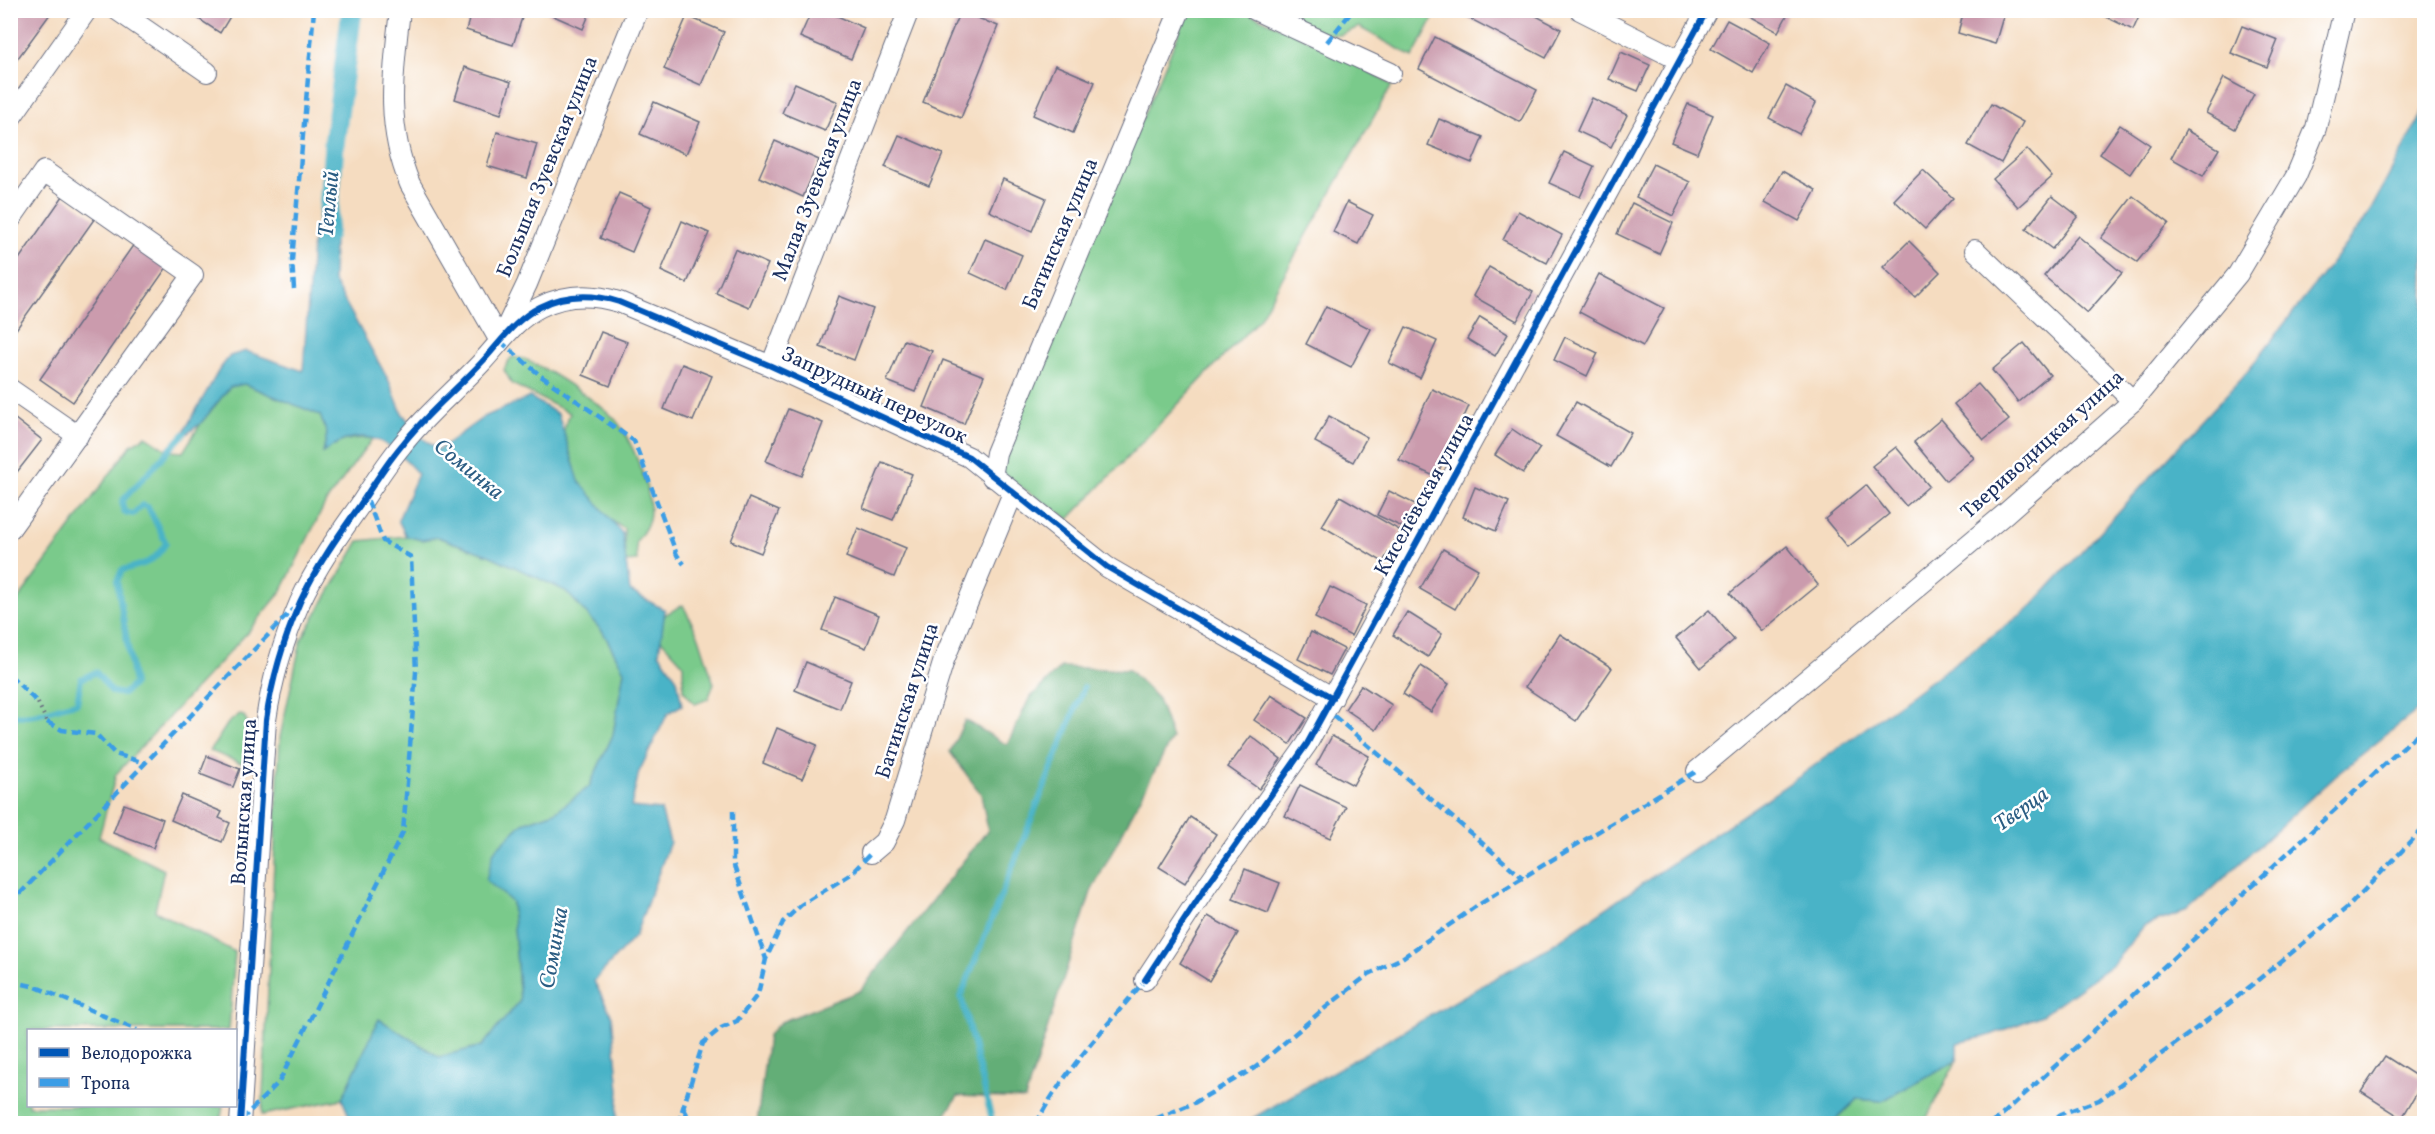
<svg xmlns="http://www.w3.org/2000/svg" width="2435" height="1134" font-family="Vollkorn,serif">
	<rect width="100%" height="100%" fill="#fff"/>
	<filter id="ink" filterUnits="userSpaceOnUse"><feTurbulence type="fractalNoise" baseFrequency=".0167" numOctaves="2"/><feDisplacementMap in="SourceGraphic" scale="12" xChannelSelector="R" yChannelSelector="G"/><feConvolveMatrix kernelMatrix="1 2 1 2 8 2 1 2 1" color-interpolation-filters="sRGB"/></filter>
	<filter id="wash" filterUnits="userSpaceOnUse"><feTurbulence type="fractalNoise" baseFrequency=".008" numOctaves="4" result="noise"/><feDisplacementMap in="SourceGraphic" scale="24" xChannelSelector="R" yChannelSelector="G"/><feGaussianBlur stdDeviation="1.35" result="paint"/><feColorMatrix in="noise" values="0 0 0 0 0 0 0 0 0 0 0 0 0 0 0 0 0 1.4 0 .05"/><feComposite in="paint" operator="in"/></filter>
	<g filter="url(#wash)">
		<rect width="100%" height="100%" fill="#f5dcc0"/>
		<g fill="#7aca8b" stroke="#4a7c74" stroke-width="1.5">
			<path d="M1188,11H1244L1336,52L1392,85L1259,319L1069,519L999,472L1000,455Z"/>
			<path d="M1269,11H1437L1413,57L1359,27L1340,35L1325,34Z"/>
			<path d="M512,357C518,358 524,358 529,361C550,371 598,402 613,417C630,434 655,495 649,519C647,528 641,535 636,542L637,561L625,562L624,529L599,512L573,477L563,432L570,413L512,384L504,370L507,363Z"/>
			<path d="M244,384L320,415L327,434L323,452C340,439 352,438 373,438L326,502L281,592L247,633L116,774L99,837L164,870L155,911L235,952L229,1030H28V1106H223L220,1123L11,1124V609L131,445L146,436L169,451L183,452L201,423L230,387Z"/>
			<path d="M406,536L422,540L437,537L491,556L566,591L603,632L624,671L613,735L589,787L555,812L523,823L512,902L520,1001L482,1046L439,1057L379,1019L342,1099L262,1115L280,737L301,640L359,541Z"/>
			<path d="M683,605L699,637L714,684L708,699L695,704L683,690V664L653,631L666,614Z"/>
			<path d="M240,714L245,717L248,725L243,764L210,751L228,723Z"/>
			<path d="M1957,1060L1924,1123L1832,1124L1857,1099L1882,1101Z"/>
		</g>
		<path fill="#63ae77" stroke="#3f6e6a" stroke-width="1.5" d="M1061,667L1129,670L1158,699L1172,738L1091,892L1025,1099L958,1096L940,1123H757L768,1035L781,1022L860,991L988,830L981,794L950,752L965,720L1007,745L1029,699Z"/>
		<g fill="#49b3c7" stroke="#327192" stroke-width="1.5">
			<path d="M2424,109V705L2336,775L2188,911L2144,926L2113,964L2042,1015L1988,1036L1957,1043V1060L1882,1101L1857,1099L1832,1123H1244L1549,947L1800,776L2030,608L2247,372L2367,217Z"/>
			<path d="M329,206L334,243L333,280L389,381L402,413L420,436L438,450L484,417L530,397L558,414L579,481L622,533L630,591L665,610L659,653L677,679L682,705L668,713L639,772L631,807L661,810L670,842L635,936L594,981L612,1016L619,1091L616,1123H352L342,1099L379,1019L439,1057L482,1046L520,1001L512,902L486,880L494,851L523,823L555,812L589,787L613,735L624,671L603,632L566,591L491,556L438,537L422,540L406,536L398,520L418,474C389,441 363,421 323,453L327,434L320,415L244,384L230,387L201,423L179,440L219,370L230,356L246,351L303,371L312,245Z"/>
		</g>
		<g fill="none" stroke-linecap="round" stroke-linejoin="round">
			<g stroke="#49b3c7" stroke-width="6">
				<path d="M10,715C38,719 51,707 77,703L81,679L96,672L112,692L123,694L134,684L117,581L122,570C144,565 154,563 166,543L148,507L142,505L133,514L124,512L122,501L184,434"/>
				<path d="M993,1124L961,996L1084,687"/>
			</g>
			<path stroke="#49b3c7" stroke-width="21" d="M327,234L334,145L352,10"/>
		</g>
		<g id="blocks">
			<g fill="#cb9bad">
				<path d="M12,10H53L10,69V13Z"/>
				<path d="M185,10H234L220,33Z"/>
				<path d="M472,10H508L523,15L513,45L466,30Z"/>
				<path d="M548,10H591L583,29L547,13Z"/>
				<path d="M812,10H824L864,28L851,59L800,37Z"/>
				<path d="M1460,10H1525L1561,29L1546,58L1459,13Z"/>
				<path d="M1738,10H1790L1778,32Z"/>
				<path d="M1964,10H2005L1995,44L1958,33Z"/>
				<path d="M2092,10H2142L2133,30Z"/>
				<path d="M960,11L998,26L961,118L923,102Z"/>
				<path d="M687,16L724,32L701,85L664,69Z"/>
				<path d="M1727,20L1770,43L1753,73L1711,49Z"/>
				<path d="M2242,26L2278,40L2267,67L2231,53Z"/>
				<path d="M1435,37L1537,90L1520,122L1419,69Z"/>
				<path d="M1621,52L1650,65L1638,91L1609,79Z"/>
				<path d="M1055,65L1095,82L1073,133L1033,115Z"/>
				<path d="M465,67L511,82L501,114L455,99Z"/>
				<path d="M2224,78L2254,94L2235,129L2206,113Z"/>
				<path d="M795,83L838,102L825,131L782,113Z"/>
				<path d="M1786,86L1816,103L1799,134L1769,118Z"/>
				<path d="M1592,98L1627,115L1611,147L1577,131Z"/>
				<path d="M654,102L700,122L686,154L640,134Z"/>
				<path d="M1688,104L1713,115L1697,153L1671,142Z"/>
				<path d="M1991,104L2023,122L2001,163L1968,145Z"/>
				<path d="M1439,119L1483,137L1472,163L1428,145Z"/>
				<path d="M2120,125L2150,145L2130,174L2100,154Z"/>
				<path d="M2186,130L2219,149L2203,176L2171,158Z"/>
				<path d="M497,132L537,144L527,178L487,166Z"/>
				<path d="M899,135L943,154L929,186L885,167Z"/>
				<path d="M775,141L819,160L803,197L759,177Z"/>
				<path d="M2027,149L2052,177L2018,207L1993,179Z"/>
				<path d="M1564,152L1594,166L1580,197L1549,183Z"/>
				<path d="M1653,164L1690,182L1673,216L1636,197Z"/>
				<path d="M1923,170L1953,198L1925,229L1894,200Z"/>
				<path d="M1782,171L1816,190L1799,221L1765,202Z"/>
				<path d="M1003,179L1046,198L1032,231L989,211Z"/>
				<path d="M619,193L651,207L632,252L600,238Z"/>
				<path d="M63,196L95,218L10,338V272Z"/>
				<path d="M2052,196L2078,216L2052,249L2026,229Z"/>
				<path d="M2133,196L2169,223L2137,262L2101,238Z"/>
				<path d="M1347,202L1373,215L1358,244L1333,232Z"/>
				<path d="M1632,203L1673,223L1659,254L1617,234Z"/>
				<path d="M1518,211L1562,235L1547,263L1503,240Z"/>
				<path d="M682,221L709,233L687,283L661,271Z"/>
				<path d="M2078,236L2122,273L2087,313L2044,276Z"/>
				<path d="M985,239L1022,255L1007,290L970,273Z"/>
				<path d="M1909,241L1940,272L1915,297L1883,267Z"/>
				<path d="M134,244L167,267L73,402L40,379Z"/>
				<path d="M735,249L768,264L749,307L716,293Z"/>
				<path d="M1489,267L1533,292L1517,321L1473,296Z"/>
				<path d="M1599,274L1664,308L1643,346L1579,312Z"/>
				<path d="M839,296L873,309L854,360L820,347Z"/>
				<path d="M1326,306L1371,329L1351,367L1306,344Z"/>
				<path d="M1480,317L1508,334L1495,356L1467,339Z"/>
				<path d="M1406,327L1437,341L1420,378L1389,363Z"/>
				<path d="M601,332L627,342L610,386L583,375Z"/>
				<path d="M1565,337L1598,353L1587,376L1554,360Z"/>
				<path d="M904,340L932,351L915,392L887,381Z"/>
				<path d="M2024,343L2050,375L2018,402L1992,370Z"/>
				<path d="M943,360L984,376L964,424L924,407Z"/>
				<path d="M682,364L712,376L693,421L664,409Z"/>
				<path d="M1978,384L2009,420L1984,440L1954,404Z"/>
				<path d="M1432,389L1469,406L1436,477L1399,460Z"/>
				<path d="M1576,402L1631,433L1611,467L1556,436Z"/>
				<path d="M788,409L823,423L802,476L766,461Z"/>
				<path d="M10,415L42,440L10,481Z"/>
				<path d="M1329,416L1367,437L1353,462L1315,442Z"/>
				<path d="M1941,419L1974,458L1946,481L1914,442Z"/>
				<path d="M1512,429L1540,448L1523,473L1495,455Z"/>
				<path d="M1896,447L1929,486L1906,506L1872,466Z"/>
				<path d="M882,462L912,474L893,520L863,508Z"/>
				<path d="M1866,485L1889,514L1848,547L1825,519Z"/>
				<path d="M1475,487L1509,502L1496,531L1463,517Z"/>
				<path d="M1389,491L1417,505L1406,529L1377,515Z"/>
				<path d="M1340,496L1401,531L1383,562L1322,526Z"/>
				<path d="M749,498L779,511L761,553L731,541Z"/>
				<path d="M858,528L906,548L894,577L846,557Z"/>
				<path d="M1787,546L1818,585L1762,631L1730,593Z"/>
				<path d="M1443,549L1478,569L1455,609L1420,589Z"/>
				<path d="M1330,587L1366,605L1351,636L1315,618Z"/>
				<path d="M835,597L879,615L866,648L822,630Z"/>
				<path d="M1709,610L1734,640L1701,668L1676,638Z"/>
				<path d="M1407,612L1442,634L1428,657L1393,635Z"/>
				<path d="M1311,632L1344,649L1330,675L1298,659Z"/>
				<path d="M1560,634L1612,668L1576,721L1525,687Z"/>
				<path d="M806,662L851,681L840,709L795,690Z"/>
				<path d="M1421,666L1449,684L1431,712L1403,694Z"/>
				<path d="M1361,685L1392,705L1376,730L1345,709Z"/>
				<path d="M1271,695L1307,718L1290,744L1254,720Z"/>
				<path d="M777,728L817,745L802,779L763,763Z"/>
				<path d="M1251,736L1281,759L1259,789L1228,767Z"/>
				<path d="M1332,736L1369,756L1353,785L1316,765Z"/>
				<path d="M207,756L240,769L233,787L200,774Z"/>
				<path d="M1300,785L1346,807L1330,838L1285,816Z"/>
				<path d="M182,795L222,812L219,818L230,823L222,842L171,820Z"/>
				<path d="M124,804L163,819L153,848L113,833Z"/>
				<path d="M1190,817L1216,834L1185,883L1159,867Z"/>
				<path d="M1245,869L1280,883L1268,913L1233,899Z"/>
				<path d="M1208,916L1238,933L1209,981L1180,963Z"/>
				<path d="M2385,1056L2424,1081L2402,1118L2361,1092Z"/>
			</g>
		</g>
	</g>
	<g filter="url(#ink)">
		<use href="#blocks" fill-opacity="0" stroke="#676c80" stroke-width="1.5"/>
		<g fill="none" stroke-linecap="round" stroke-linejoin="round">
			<defs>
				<g id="minor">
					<path d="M117,10L207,72"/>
					<path d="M400,10C393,73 385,124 410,184L500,341"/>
					<path d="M1255,10L1391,73"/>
					<path d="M1580,10L1681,61"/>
					<path d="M10,119L87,10"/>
					<path d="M10,220L44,171L193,275L10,529"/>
					<path d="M1975,250L2133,401"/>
					<path d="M507,326L527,284L638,10"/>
					<path d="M771,366L909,10"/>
					<path d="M10,389L78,436"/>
					<path d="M992,477L996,453L1180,10"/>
					<path d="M1697,771L2006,513L2133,401L2238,274L2296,176L2316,128L2344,10"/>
					<path d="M871,853L884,842L895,820L944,660L1013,493"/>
					<path d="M1145,980L1208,884L1307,744L1707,10"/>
					<path d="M240,1124L266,720C272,679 284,639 300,602C316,567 338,536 360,505C373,485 386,464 402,445C425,415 455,391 481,363C500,343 514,320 540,307C565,294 593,294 619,302L771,366L969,457L1107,567L1333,698"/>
				</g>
			</defs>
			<use href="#minor" stroke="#676c80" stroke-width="22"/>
			<path stroke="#676c80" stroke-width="4" stroke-dasharray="1.5 4.5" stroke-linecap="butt" d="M38,703L47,722"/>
			<use href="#minor" stroke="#fff" stroke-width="20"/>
			<g stroke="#3b9de6" stroke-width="4.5" stroke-dasharray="9 4.5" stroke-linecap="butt">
				<path d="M1327,42L1353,10"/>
				<path d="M294,289L292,260L314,10"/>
				<path d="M500,341L541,376L634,441L677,555L684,564"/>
				<path d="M10,675L38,703"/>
				<path d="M1334,716L1523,878"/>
				<path d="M47,722L62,730L96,734L115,754L145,763"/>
				<path d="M733,811V863L766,959"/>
				<path d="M10,904L293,609"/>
				<path d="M10,981L36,987L137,1030"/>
				<path d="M683,1107L692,1124"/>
				<path d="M241,1120L279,1082L403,832L416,672L411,557L383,541L366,496"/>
				<path d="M678,1124L703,1043L721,1028L737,1021L758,994L766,959L783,922L801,905L851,874L871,853"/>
				<path d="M1036,1124C1064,1070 1107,1026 1145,980"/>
				<path d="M1143,1124L1194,1103L1256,1067L1320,1012L1369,974L1402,958L1475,907L1697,771"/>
				<path d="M1992,1124L2424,728"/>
				<path d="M2046,1124L2061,1114L2099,1100L2221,1010L2348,907L2424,828"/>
			</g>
			<defs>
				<g id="cycleway">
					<path d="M1145,980L1208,884L1307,744L1707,10"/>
					<path d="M240,1124L266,720C272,679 284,639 300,602C316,567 338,536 360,505C373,485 386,464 402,445C425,415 455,391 481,363C500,343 514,320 540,307C565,294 593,294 619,302L771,366L969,457L1107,567L1333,698"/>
				</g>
			</defs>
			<use href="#cycleway" stroke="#fff" stroke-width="10"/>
			<use href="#cycleway" stroke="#0057b8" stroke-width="6"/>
		</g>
	</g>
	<g text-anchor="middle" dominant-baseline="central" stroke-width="5" stroke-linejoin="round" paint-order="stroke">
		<g font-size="21" fill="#1b2f5e" stroke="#fff">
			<text transform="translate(548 167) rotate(-68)">Большая Зуевская улица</text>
			<text transform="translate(818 180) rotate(-69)">Малая Зуевская улица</text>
			<text transform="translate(1061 234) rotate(-67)">Батинская улица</text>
			<text transform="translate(874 396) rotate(25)">Запрудный переулок</text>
			<text transform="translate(2043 445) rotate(-42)">Твериводицкая улица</text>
			<text transform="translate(1425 495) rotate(-61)">Киселёвская улица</text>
			<text transform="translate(908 701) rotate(-72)">Батинская улица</text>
			<text transform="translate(245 802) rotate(-86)">Волынская улица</text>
		</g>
		<g font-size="22" font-style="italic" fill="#2b5d83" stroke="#fff">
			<text transform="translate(330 204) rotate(-85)">Теплый</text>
			<text transform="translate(468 470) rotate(39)">Соминка</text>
			<text transform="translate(2022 810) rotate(-35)">Тверца</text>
			<text transform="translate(555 948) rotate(-80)">Соминка</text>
		</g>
	</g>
	<rect width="2435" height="1134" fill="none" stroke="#fff" stroke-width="36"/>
	<rect x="27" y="1029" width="210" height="78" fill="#ffffff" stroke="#a4acbf" stroke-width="1.5"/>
	<rect x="39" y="1048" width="30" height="9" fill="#0057b8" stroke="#a4acbf" stroke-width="1.5"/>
	<text x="81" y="1059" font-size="18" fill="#1b2f5e">Велодорожка</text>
	<rect x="39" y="1078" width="30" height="9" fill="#3b9de6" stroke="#a4acbf" stroke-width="1.5"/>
	<text x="81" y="1089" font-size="18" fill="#1b2f5e">Тропа</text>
</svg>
